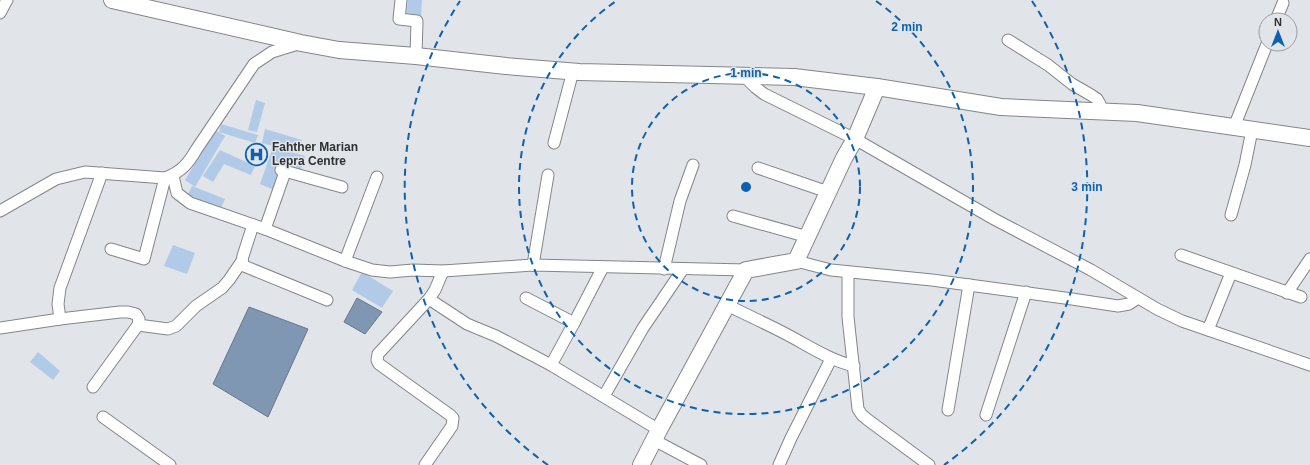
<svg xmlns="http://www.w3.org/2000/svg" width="1310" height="465" font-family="Arial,sans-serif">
	<rect width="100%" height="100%" fill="#e1e4e8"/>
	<g fill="#7f97b2" stroke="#67788b">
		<path d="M357,298L382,312L365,334L344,322Z"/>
		<path d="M249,307L308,329L268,417L213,384Z"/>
	</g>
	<g fill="#b1cae7">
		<path d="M408,0H422L421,19L406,18Z"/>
		<path d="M256,100L265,103L257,132L248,130Z"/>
		<path d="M221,124L258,135L255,143L219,132Z"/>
		<path d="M265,129L302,140L299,153L262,143Z"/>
		<path d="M215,130L225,136L195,187L185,180Z"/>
		<path d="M273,147L305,156L300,173L281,167L274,190L260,184Z"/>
		<path d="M220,150L255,166L251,175L224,164L213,182L203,176Z"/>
		<path d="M192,186L225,199L220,210L187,196Z"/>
		<path d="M173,245L195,253L187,274L164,266Z"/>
		<path d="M362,272L393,291L382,308L352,290Z"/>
		<path d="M38,352L60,371L53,380L30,362Z"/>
	</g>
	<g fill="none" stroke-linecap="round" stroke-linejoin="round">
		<defs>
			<g id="street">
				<path d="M401,0L399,19L417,21L416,56"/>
				<path d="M0,13L7,0"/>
				<path d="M1276,20L1283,3"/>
				<path d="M1008,40L1048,65L1072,84L1091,95L1097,99L1100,104L1101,111"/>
				<path d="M744,76L755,87L764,94L855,139L994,219L1091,270L1157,309L1182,321L1310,365"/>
				<path d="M1234,127L1267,44"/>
				<path d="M554,143L573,71"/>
				<path d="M758,168L828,192"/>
				<path d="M281,170L342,187"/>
				<path d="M173,176L177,193L190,203L265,229L345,261L372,270L390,272L413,270L443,271L533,265L746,270"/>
				<path d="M0,211L56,179L85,172L165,178C181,172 188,164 196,150L254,64L272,52L301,43"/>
				<path d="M1231,215L1245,165L1252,130"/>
				<path d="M733,216L808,237"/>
				<path d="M253,225L243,256L242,261L244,266L327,300"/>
				<path d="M265,229L285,172"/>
				<path d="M111,249L144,259L165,178"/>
				<path d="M1181,255L1301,297"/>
				<path d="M345,261L377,177"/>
				<path d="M796,261L831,270L932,280L1072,299L1118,306L1129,304L1138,298"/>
				<path d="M533,265L548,175"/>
				<path d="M664,269L680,201L693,165"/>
				<path d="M848,272V317L858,409L862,415L868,420L929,465"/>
				<path d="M1287,293L1310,259"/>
				<path d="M526,298L574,323"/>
				<path d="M429,299L467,324L496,336L551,365L659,430"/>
				<path d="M727,305C747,315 767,324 786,334C809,346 829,360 854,366"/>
				<path d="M60,319L58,304L60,288L102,173"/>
				<path d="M138,325L168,329L176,326L196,306L222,288L229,280L242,261"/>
				<path d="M0,328L60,319L120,312H128L136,314L139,319L138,325L93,387"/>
				<path d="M1208,330L1231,273"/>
				<path d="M551,365L574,323L603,267"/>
				<path d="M604,396L643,328L683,269"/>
				<path d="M948,410L969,285"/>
				<path d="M986,415L1026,292"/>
				<path d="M103,417L170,465"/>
				<path d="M654,440L701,465"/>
				<path d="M425,465L452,426L453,418L450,415L379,364L377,360L378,354L429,299L435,290L443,271"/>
				<path d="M779,465L791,438L831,359"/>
			</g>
			<g id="secondary">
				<path d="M112,0L301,43L339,50L416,56L506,66L579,72L794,77L877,87L1001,107L1137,113L1310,138"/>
				<path d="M641,465L659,430L746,270L796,261L844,158L855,139L877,87"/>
			</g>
		</defs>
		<use href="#street" stroke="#838689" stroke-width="13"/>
		<use href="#secondary" stroke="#838689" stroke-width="18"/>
		<use href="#street" stroke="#fff" stroke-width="11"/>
		<use href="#secondary" stroke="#fff" stroke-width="16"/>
	</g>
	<g fill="none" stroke="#0d61af" stroke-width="2" stroke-dasharray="7 5">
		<circle cx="746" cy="187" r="114"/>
		<path d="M876 1A227 227 0 1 1 616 1"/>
		<path d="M548 465A341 341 0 0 1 460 1M1032 1A341 341 0 0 1 944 465"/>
	</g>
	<defs>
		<symbol id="hospital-ring" viewBox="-11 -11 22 22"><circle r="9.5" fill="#e1e4e8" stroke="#0d61af" stroke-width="1.5"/><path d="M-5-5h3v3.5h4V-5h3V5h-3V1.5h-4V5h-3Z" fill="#0d61af"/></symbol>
	</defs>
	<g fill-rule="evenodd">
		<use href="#hospital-ring" x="244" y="142" width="25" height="25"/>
	</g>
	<g text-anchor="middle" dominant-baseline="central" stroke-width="3" stroke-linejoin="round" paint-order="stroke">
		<g font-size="12" font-weight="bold" fill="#2f3031" stroke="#e1e4e8" text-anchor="start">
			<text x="272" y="147">Fahther Marian<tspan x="272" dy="14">Lepra Centre</tspan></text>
		</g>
	</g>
	<circle cx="746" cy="187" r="6" fill="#0d61af" stroke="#e1e4e8" stroke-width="2"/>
	<g font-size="12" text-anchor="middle" font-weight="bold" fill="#0d61af" stroke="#e1e4e8" stroke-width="3" stroke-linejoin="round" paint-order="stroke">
		<text x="907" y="31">2 min</text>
		<text x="746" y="77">1 min</text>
		<text x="1087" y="191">3 min</text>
	</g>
	<g transform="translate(1278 32)"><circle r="19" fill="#e1e4e8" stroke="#9a9c9f"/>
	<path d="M0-3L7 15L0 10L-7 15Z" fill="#0d61af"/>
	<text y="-6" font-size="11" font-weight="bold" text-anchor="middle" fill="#2f3031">N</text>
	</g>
</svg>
